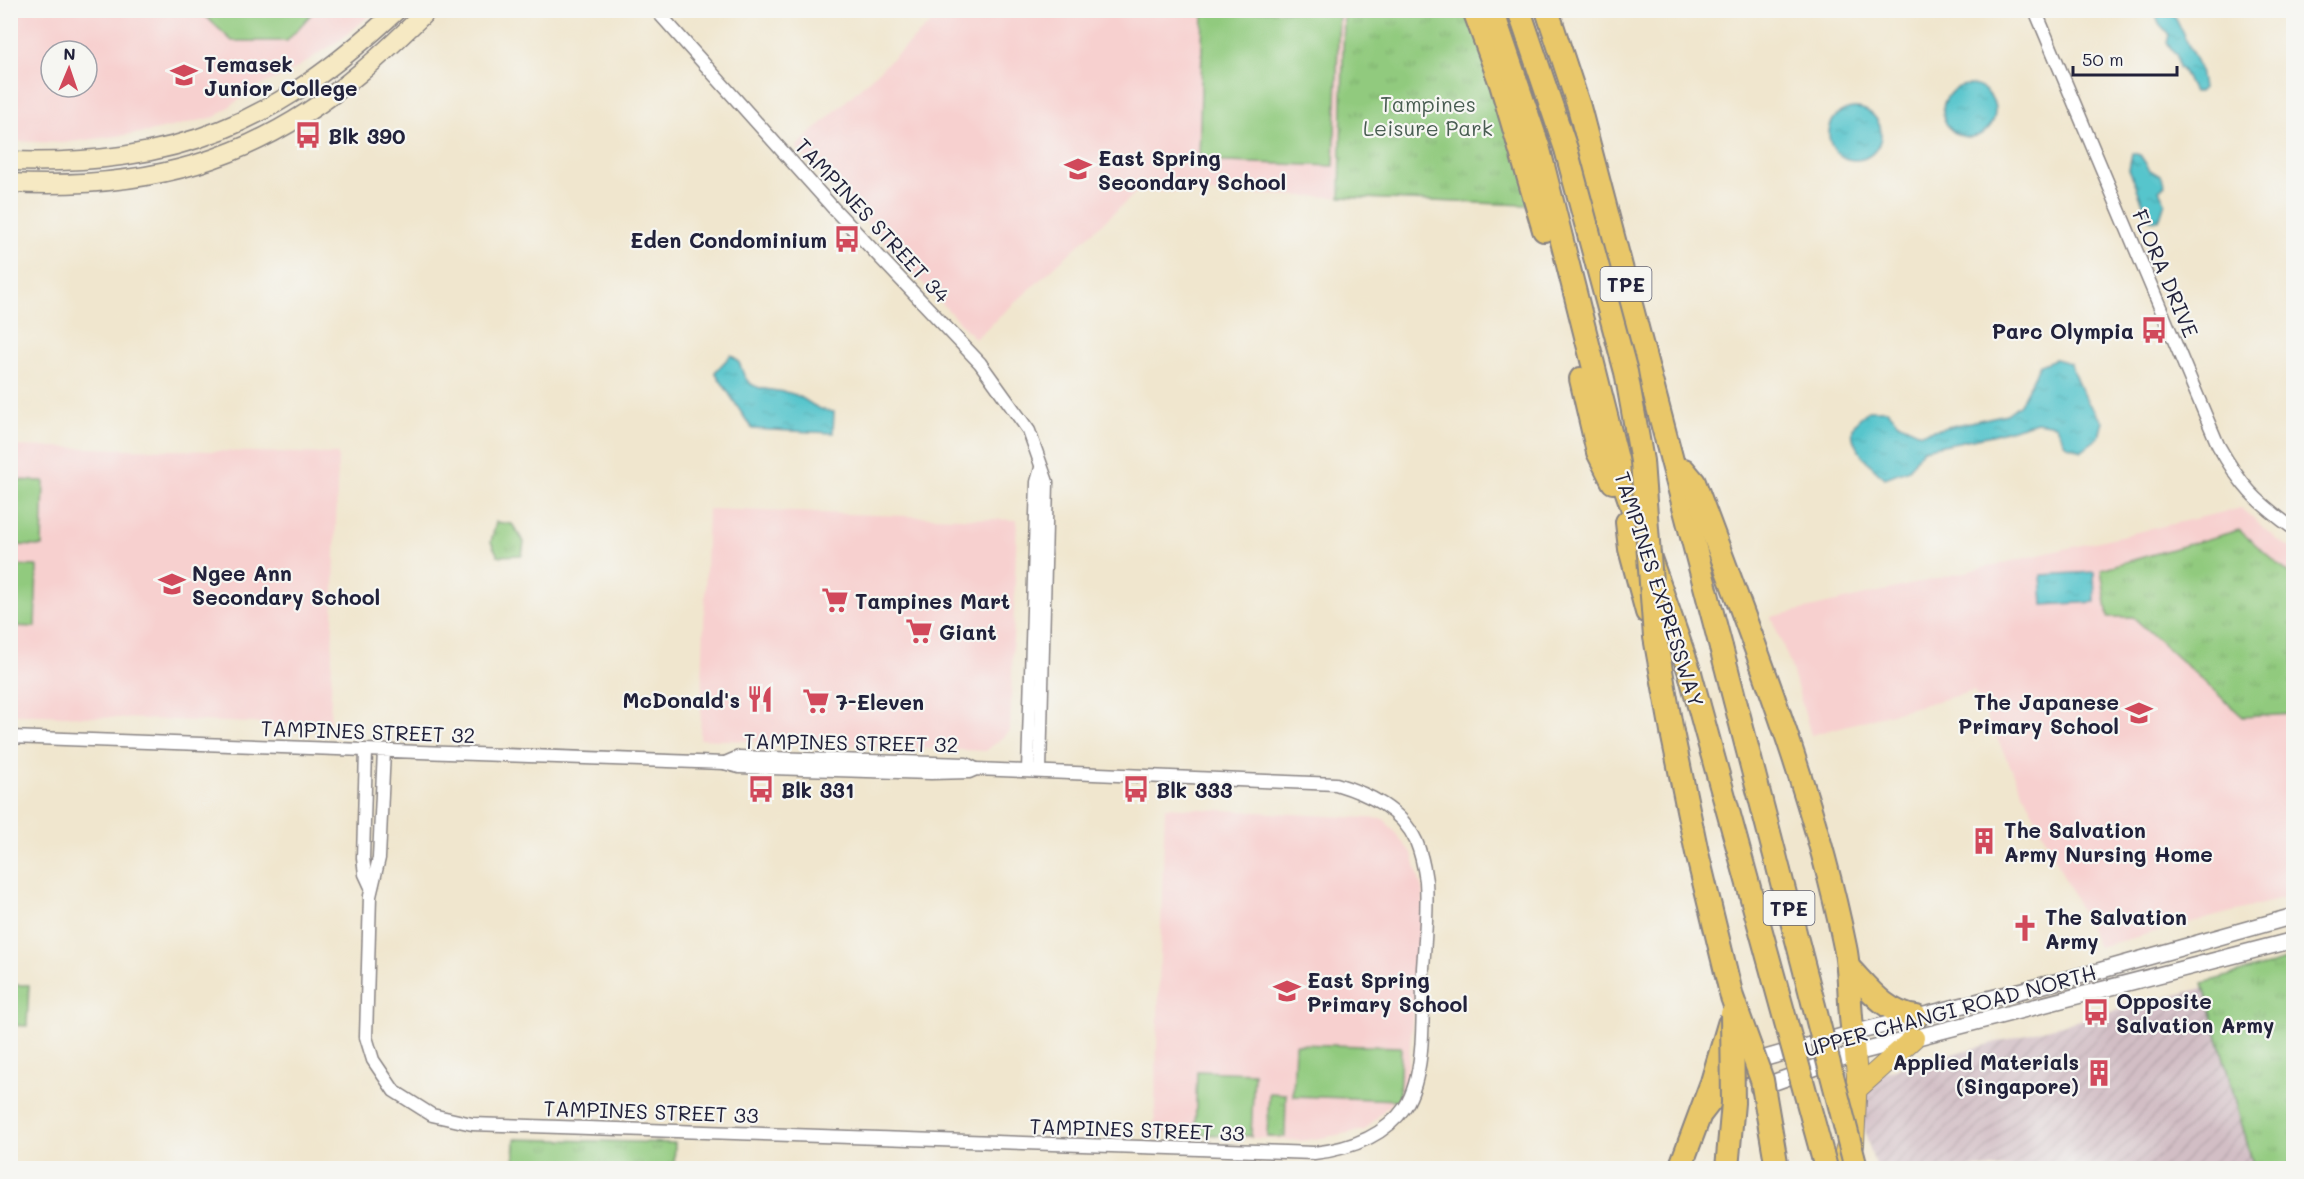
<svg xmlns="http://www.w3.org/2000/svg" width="2304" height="1179" font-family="Mali,sans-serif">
	<defs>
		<pattern id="industrial-furrows" width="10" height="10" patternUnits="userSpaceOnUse" patternTransform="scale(1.5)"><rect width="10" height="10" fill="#d2bec5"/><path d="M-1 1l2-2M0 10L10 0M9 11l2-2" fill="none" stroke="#b4a3aa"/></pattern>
		<pattern id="grass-tufts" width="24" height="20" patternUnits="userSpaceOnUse" patternTransform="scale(1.5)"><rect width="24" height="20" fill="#91ca7e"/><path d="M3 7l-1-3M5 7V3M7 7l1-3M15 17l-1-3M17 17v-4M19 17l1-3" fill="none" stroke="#7dad6e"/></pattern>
		<pattern id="water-ripples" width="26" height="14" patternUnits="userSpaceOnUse" patternTransform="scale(1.5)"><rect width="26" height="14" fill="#57c5cc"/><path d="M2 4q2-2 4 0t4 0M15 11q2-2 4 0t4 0" fill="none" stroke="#4ba9b0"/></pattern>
	</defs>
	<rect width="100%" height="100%" fill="#f6f6f2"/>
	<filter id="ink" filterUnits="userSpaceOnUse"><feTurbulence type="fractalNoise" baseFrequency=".0167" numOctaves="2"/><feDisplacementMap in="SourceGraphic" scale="12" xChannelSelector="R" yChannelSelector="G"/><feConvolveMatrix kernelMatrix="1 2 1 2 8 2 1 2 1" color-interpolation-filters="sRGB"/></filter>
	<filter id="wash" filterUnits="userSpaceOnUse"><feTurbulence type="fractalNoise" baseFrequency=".008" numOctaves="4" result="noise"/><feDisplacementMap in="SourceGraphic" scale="24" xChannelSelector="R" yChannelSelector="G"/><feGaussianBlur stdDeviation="1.35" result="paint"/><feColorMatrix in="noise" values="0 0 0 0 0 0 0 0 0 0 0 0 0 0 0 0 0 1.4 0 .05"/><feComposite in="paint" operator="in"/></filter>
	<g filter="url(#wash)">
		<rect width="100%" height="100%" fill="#f0e6ce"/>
		<g fill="#f7d0cf" fill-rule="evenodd">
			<path d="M11,11H375L343,38L292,71L254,89L215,117L149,132L63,143L11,141ZM51,51H87V87H51Z"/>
			<path d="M944,11H1343L1338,197L1138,191L975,339L796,147Z"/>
			<path d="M11,446L338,454L330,726L11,714Z"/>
			<path d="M2241,508L2276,539L2293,549V896L2098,947L1974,691L1811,735L1790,663L1771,617Z"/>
			<path d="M708,509L1017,520L1010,731L986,751L700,739Z"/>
			<path d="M1165,807L1384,819L1412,854L1424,896L1406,1087L1365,1130L1303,1141L1154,1132Z"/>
		</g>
		<path fill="url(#industrial-furrows)" d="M2210,986L2293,1168H1876L1849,1081Z"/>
		<g fill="url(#grass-tufts)" stroke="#5a765c" stroke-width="1.5">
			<path d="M1344,11H1476L1546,206L1340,197Z"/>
			<path d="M496,522L512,524L524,542L522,555L498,556L491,542Z"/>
			<path d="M2239,530L2293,577V714L2243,717L2133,617H2108L2101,569Z"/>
			<path d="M2293,958V1168H2254L2203,983Z"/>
			<path d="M1269,1093L1286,1094L1285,1137H1267Z"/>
			<path d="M515,1139L675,1143L674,1168H514Z"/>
		</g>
		<g fill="#91ca7e" stroke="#5a765c" stroke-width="1.5">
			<path d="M200,11H314L287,41H232Z"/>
			<path d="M1203,11H1339L1334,166L1199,161Z"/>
			<path d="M11,480L44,481L42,546L11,545Z"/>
			<path d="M11,565L37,566L35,627L11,626Z"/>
			<path d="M11,985H29L27,1026L11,1025Z"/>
			<path d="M1295,1044L1401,1047L1399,1100L1293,1096Z"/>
			<path d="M1197,1071L1254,1073L1251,1136L1195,1134Z"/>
		</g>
		<g fill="url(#water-ripples)" stroke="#3c7484" stroke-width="1.5">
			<path d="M2156,11H2172L2200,69L2203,88L2199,92H2194C2186,84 2187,72 2179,67L2177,56L2167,43L2169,35C2162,24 2157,27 2156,11Z"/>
			<circle cx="1969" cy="111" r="26"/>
			<circle cx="1855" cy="134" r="26"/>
			<path d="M2132,153L2140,155L2150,170L2160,176L2165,186L2159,190L2165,202L2159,221L2150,220L2129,169Z"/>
			<path d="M731,355C745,364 739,372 748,381C758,392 779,389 793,394C810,400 813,410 834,412L833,433L752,429L715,372Z"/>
			<path d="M2055,359L2070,363C2078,386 2086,404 2103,421L2099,437L2081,451L2065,444L2055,425L2037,422L1992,435L1923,449L1909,469L1885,478C1872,467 1844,443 1855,423C1858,419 1865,414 1869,410H1887L1900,424L1920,433L2007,414L2020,404L2040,365Z"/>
			<path d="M2094,572L2095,602L2043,605L2041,575Z"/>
		</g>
	</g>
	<g filter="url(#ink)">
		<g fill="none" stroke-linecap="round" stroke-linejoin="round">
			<defs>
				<g id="minor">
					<path d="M656,10L835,210L980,363L1029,431L1047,482L1040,771"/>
					<path d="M2035,10L2218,445C2241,486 2255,501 2294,529"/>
					<path d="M10,737L724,763L739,767L931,773L969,772L976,769L1336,784C1369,794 1401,809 1416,841C1421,853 1424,867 1426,881C1428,909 1425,939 1423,968C1422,1007 1427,1073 1405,1107C1384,1137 1349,1149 1314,1153L472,1124L432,1115L394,1091L373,1060L366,1037L370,896L379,858L384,751"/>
					<path d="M366,751L363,858L365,874L371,887"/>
					<path d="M725,763L739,757L966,764L976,769"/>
					<path d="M1028,770L1037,482L1041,468"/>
				</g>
				<g id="tertiary">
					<path d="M1755,1061L1853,1033L2095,972L2294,916"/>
					<path d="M1758,1088L1856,1053L2294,940"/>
				</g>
				<g id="secondary">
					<path d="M10,161C178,166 275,124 397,10"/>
					<path d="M10,183C147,190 255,162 361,72C384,53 406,31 428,10"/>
				</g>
				<g id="primary">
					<path d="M1853,1033L1857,1075L1854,1145"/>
					<path d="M1857,1089L1914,1038"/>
					<path d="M1841,1168L1846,1148L1854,1137"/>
				</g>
				<g id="motorway">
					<path d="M1474,10L1501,84L1544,230"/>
					<path d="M1492,10L1538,146L1621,475L1690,673"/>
					<path d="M1547,10L1579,107L1721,647"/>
					<path d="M1581,379L1598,452L1613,482"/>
					<path d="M1684,470L1694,482C1750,634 1813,788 1845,947C1851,975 1848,1004 1853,1033"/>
					<path d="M1627,522L1630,549L1647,612"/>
					<path d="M1849,968C1869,989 1886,1013 1916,1017"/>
					<path d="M1702,1112L1734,1071L1744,1066"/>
					<path d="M1680,1168L1712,1082L1729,1024"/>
				</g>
			</defs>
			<use href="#minor" stroke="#898484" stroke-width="15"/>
			<use href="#tertiary" stroke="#898484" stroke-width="18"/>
			<use href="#secondary" stroke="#898484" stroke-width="21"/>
			<use href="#primary" stroke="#898484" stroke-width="22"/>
			<use href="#motorway" stroke="#898484" stroke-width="26"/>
			<use href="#minor" stroke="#fff" stroke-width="12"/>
			<use href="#tertiary" stroke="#fff" stroke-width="15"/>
			<use href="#secondary" stroke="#f6e9c3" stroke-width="18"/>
			<use href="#primary" stroke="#e9c769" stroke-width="20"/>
			<use href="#motorway" stroke="#e9c769" stroke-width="22"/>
			<defs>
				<g id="motorway-bridge">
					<path d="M1519,10L1566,149L1626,372L1642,461L1655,637L1672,732L1697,853L1732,997L1762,1080L1777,1168"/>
					<path d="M1721,647L1856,1168"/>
					<path d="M1690,673L1826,1168"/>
					<path d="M1727,1168L1733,1103L1732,1014"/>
				</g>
			</defs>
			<use href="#motorway-bridge" stroke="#898484" stroke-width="26" stroke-linecap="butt"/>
			<use href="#motorway-bridge" stroke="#e9c769" stroke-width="22"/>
		</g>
	</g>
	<defs>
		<symbol id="university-bare" viewBox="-9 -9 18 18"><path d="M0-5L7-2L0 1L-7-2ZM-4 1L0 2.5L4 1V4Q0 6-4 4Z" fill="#d1495b" stroke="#f6f6f2" stroke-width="2.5" paint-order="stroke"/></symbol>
		<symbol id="bus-bare" viewBox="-9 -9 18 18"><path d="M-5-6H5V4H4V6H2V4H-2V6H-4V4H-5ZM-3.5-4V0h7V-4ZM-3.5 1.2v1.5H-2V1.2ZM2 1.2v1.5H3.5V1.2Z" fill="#d1495b" stroke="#f6f6f2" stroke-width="2.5" paint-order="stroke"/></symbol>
		<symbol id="school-bare" viewBox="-9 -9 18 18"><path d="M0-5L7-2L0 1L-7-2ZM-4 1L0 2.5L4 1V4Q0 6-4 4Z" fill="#d1495b" stroke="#f6f6f2" stroke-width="2.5" paint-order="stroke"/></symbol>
		<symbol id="supermarket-bare" viewBox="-9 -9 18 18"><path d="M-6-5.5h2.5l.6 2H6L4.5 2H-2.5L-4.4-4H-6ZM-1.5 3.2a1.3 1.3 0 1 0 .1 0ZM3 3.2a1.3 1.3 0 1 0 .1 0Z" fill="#d1495b" stroke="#f6f6f2" stroke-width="2.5" paint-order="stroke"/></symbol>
		<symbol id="restaurant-bare" viewBox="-9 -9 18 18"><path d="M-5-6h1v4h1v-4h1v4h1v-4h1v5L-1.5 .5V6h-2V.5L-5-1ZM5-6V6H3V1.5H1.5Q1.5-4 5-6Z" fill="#d1495b" stroke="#f6f6f2" stroke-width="2.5" paint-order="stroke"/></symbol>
		<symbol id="building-bare" viewBox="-9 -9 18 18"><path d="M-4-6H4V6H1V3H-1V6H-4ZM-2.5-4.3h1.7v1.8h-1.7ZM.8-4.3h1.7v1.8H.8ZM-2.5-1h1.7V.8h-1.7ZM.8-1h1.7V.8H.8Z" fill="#d1495b" stroke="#f6f6f2" stroke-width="2.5" paint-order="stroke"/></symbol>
		<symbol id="church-bare" viewBox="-9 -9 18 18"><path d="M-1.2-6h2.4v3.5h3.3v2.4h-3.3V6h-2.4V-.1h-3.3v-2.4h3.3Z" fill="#d1495b" stroke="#f6f6f2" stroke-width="2.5" paint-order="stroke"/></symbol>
	</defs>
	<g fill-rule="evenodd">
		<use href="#university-bare" x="165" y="56" width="38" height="38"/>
		<use href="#bus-bare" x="289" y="116" width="38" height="38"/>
		<use href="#school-bare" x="1059" y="150" width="38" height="38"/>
		<use href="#bus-bare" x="828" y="220" width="38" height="38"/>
		<use href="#bus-bare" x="2135" y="311" width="38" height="38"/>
		<use href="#school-bare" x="153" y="565" width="38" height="38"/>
		<use href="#supermarket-bare" x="816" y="581" width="38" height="38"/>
		<use href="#supermarket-bare" x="900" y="612" width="38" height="38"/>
		<use href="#restaurant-bare" x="741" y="680" width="38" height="38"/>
		<use href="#supermarket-bare" x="797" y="682" width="38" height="38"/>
		<use href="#school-bare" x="2120" y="694" width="38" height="38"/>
		<use href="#bus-bare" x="742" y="770" width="38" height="38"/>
		<use href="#bus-bare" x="1117" y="770" width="38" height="38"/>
		<use href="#building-bare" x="1965" y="822" width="38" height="38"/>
		<use href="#church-bare" x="2006" y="909" width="38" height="38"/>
		<use href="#school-bare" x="1268" y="972" width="38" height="38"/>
		<use href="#bus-bare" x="2077" y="993" width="38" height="38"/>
		<use href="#building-bare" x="2080" y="1054" width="38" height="38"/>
	</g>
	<g text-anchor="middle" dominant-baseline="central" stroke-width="4.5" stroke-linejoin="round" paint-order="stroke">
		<g fill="#f6f6f2" stroke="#626272" stroke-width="1.5">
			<rect x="1600.5" y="267" width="51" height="34" rx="4.5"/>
			<rect x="1763.5" y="891" width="51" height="34" rx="4.5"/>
		</g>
		<g font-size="20" font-weight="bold" fill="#22223b">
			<text x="1626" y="284">TPE</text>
			<text x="1789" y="908">TPE</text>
		</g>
		<g font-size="21" font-weight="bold" fill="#22223b" stroke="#f6f6f2" text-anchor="start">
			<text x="204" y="63">Temasek<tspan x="204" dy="24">Junior College</tspan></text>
			<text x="328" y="135">Blk 390</text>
			<text x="1098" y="157">East Spring<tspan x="1098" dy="24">Secondary School</tspan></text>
			<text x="827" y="239" text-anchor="end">Eden Condominium</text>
			<text x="2134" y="330" text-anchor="end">Parc Olympia</text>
			<text x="192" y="572">Ngee Ann<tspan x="192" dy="24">Secondary School</tspan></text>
			<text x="855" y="600">Tampines Mart</text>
			<text x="939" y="631">Giant</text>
			<text x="740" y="699" text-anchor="end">McDonald's</text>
			<text x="836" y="701">7-Eleven</text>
			<text x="2119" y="701" text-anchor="end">The Japanese<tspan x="2119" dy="24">Primary School</tspan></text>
			<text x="781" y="789">Blk 331</text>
			<text x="1156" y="789">Blk 333</text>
			<text x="2004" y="829">The Salvation<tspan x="2004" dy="24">Army Nursing Home</tspan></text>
			<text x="2045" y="916">The Salvation<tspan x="2045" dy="24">Army</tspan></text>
			<text x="1307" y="979">East Spring<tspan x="1307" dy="24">Primary School</tspan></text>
			<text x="2116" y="1000">Opposite<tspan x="2116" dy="24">Salvation Army</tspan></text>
			<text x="2079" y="1061" text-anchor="end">Applied Materials<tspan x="2079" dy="24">(Singapore)</tspan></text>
		</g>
		<g font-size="21" fill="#495d52" stroke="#f6f6f2">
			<text x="1428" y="103">Tampines<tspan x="1428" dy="24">Leisure Park</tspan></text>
		</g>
		<g font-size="21" fill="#22223b" stroke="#f6f6f2">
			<text transform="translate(873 220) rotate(47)">TAMPINES STREET 34</text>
			<text transform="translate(2166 273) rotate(67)">FLORA DRIVE</text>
			<text transform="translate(1660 589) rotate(72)">TAMPINES EXPRESSWAY</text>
			<text transform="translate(368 731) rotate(2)">TAMPINES STREET 32</text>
			<text transform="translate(851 742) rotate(1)">TAMPINES STREET 32</text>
			<text transform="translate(1950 1010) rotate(-15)">UPPER CHANGI ROAD NORTH</text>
			<text transform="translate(651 1111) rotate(2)">TAMPINES STREET 33</text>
			<text transform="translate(1137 1129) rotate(2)">TAMPINES STREET 33</text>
		</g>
	</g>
	<rect width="2304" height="1179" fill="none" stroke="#f6f6f2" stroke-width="36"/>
	<g transform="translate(69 69) rotate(2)"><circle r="28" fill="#f6f6f2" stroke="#a1a1a9" stroke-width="1.5"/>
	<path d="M0-4.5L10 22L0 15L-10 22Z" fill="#d1495b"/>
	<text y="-9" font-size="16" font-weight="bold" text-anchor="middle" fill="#22223b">N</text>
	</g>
	<path d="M2073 66v9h104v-9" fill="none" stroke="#22223b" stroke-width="3"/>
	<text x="2082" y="66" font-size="18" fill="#22223b" stroke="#f6f6f2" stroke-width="4.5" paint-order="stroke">50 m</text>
</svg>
